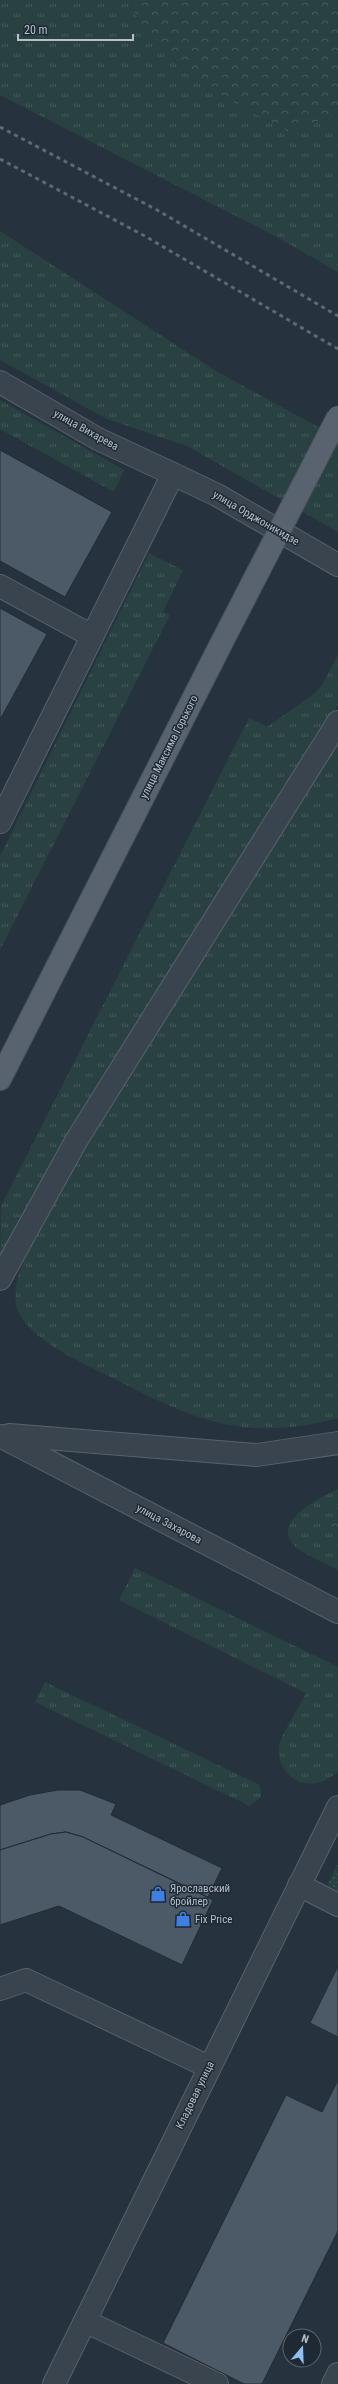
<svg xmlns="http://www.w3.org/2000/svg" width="338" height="2384" font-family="'Roboto Condensed',sans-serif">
	<defs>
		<pattern id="grass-tufts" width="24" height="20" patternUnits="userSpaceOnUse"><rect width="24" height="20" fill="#294141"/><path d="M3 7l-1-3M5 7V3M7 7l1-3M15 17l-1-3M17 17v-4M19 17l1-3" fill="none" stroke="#465b5b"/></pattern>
		<pattern id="forest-crowns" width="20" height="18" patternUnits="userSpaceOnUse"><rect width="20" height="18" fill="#294141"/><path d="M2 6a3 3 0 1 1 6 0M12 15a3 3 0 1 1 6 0" fill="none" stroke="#465b5b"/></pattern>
		<pattern id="park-dots" width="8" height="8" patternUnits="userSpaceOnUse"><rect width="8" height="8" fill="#294141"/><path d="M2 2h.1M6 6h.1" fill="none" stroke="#465b5b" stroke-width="1.8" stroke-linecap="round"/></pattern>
	</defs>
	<rect width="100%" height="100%" fill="#26333f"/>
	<g fill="url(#grass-tufts)">
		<path d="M0,0H129L141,26L196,82L291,133L338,113V272L275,236L0,95Z"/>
		<path d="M0,231L216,371L338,438V532L187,446L107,419L0,360Z"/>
		<path d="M0,400L124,470L114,492L0,429Z"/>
		<path d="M149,553L183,570L163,612L170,615L0,950V856Z"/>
		<path d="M338,655V705L68,1137L0,1258L1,1206L249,718L267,727L315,693L322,685Z"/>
		<path d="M338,740V1418C249,1442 197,1422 119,1381C89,1365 23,1340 16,1304C12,1281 27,1252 37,1231C69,1166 111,1105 149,1043C212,942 275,841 338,740Z"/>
		<path d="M338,1489V1570C325,1563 309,1557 297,1548C267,1522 320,1498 338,1489Z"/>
		<path d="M135,1568L338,1667V1772C331,1777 325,1782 316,1783C295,1788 276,1767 279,1746C282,1733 300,1706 306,1693L119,1600Z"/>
		<path d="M45,1682L260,1785L261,1797L250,1806L35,1702Z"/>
	</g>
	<g fill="url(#forest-crowns)">
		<path d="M129,0H338V113L291,133L196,82L141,26Z"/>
		<path d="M338,1507V1536L330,1526Z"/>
	</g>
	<path fill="url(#park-dots)" d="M338,1863V1891L327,1886Z"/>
	<g fill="#4c5a68" stroke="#212b36">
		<path d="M0,450L112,512L65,597L0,561Z"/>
		<path d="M0,608L47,634L1,718H0Z"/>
		<path d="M58,1790H80L116,1804L111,1815L222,1868L208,1897L83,1837L66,1832L51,1834L0,1850V1805L30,1795Z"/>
		<path d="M66,1832L83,1837L213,1900L182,1965L59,1906L0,1925V1850L51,1834Z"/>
		<path d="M338,1966V2037L310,2023Z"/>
		<path d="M338,2080V2231L262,2384H244L163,2343L286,2095L322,2112Z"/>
	</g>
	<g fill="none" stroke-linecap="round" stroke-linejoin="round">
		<defs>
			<g id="service">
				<path d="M0,586L92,636"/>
				<path d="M299,1885L338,1905"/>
				<path d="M0,1989L26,1980L209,2067"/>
				<path d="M85,2321L217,2384"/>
				<path d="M333,2384L338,2374"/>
			</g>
			<path id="pedestrian" d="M0,1279L76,1141L338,722"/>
			<g id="minor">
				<path d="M0,382L98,439L173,474"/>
				<path d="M54,2384L338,1807"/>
			</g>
			<g id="tertiary">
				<path d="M0,822L173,474L217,495L338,565"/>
				<path d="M9,1435L257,1455L338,1443"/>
				<path d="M0,1436L338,1612"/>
			</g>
			<path id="primary" d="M0,1079L222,642"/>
		</defs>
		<use href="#service" stroke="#58626d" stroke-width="24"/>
		<use href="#pedestrian" stroke="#58626d" stroke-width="24"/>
		<use href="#minor" stroke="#58626d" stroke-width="24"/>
		<use href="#tertiary" stroke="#58626d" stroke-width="24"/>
		<use href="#primary" stroke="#46505b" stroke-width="24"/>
		<use href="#service" stroke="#3a444f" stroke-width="22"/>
		<use href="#pedestrian" stroke="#3a444f" stroke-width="22"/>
		<use href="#minor" stroke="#3a444f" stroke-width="22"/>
		<use href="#tertiary" stroke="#3a444f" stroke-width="22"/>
		<use href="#primary" stroke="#58636f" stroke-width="22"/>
		<g stroke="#5c6976" stroke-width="3" stroke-dasharray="4 4" stroke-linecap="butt">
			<path d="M0,127L157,210L338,316"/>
			<path d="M0,159L143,235L338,349"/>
		</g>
		<defs>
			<path id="primary-bridge" d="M222,642L338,417"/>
		</defs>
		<use href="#primary-bridge" stroke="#46505b" stroke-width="24" stroke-linecap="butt"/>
		<use href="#primary-bridge" stroke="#58636f" stroke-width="22"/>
	</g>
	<defs>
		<symbol id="shop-bare" viewBox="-9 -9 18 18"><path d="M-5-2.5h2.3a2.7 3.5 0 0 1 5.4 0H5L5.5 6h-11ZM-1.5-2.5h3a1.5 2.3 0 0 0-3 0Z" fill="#3f7fe0" stroke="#1f2934" stroke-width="2.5" paint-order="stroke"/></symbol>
	</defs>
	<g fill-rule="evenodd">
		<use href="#shop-bare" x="147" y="1883" width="22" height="22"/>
		<use href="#shop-bare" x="172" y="1908" width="22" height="22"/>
	</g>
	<g text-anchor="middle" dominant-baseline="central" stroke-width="3" stroke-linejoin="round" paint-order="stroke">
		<g font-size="11" fill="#b6bfca" stroke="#1f2934">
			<text transform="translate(86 430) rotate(29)">улица Вихарева</text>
			<text transform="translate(256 518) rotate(30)">улица Орджоникидзе</text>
			<text transform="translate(169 747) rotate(-63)">улица Максима Горького</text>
			<text transform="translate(169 1524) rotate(28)">улица Захарова</text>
			<text transform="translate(195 2095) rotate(-64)">Кладовая улица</text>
		</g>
		<g font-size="11" fill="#b6bfca" stroke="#1f2934" text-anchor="start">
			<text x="170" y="1888">Ярославский<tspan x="170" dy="13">бройлер</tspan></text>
			<text x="195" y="1919">Fix Price</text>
		</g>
	</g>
	<g transform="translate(302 2348) rotate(19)"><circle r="19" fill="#1f2934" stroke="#5b6570"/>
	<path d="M0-3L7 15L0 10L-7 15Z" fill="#90bef5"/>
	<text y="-6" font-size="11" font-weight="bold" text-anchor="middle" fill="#b6bfca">N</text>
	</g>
	<path d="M18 34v6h115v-6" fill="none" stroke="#b6bfca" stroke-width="2"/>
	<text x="24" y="34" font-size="12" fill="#b6bfca" stroke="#1f2934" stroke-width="3" paint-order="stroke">20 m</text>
</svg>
